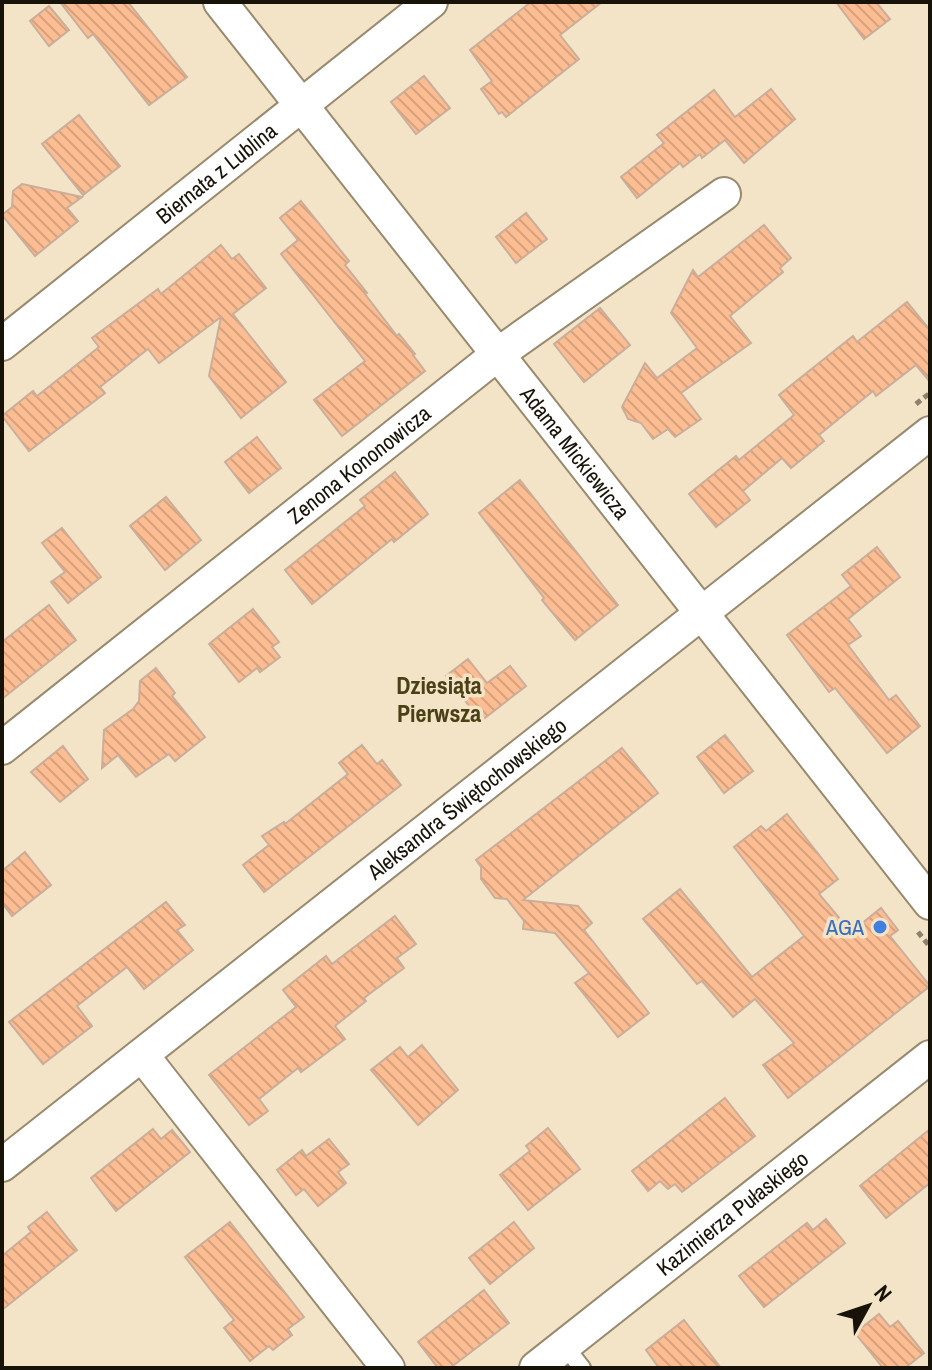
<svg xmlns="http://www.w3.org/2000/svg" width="932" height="1370" font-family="'Archivo Narrow',sans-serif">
	<defs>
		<pattern id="building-back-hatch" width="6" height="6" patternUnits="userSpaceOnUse" patternTransform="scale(2)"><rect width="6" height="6" fill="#fcbd92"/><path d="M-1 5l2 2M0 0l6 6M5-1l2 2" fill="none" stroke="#d7a27c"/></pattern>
	</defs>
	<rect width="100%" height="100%" fill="#f3e4c7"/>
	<g fill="url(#building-back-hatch)" stroke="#caae9b" stroke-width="2">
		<path d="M60,2H128L187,77L149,105L93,34L88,38Z"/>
		<path d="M531,2H602L560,35L579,59L506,117L502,112L499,114L481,89L492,81L470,50Z"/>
		<path d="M836,2H876L890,19L864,39Z"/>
		<path d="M49,6L69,30L49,46L30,21Z"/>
		<path d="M424,76L450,108L416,134L391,102Z"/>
		<path d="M771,89L795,119L744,163L725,140L702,158L700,154L683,167L680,163L637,198L621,177L664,143L657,135L714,90L735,117Z"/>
		<path d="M79,115L120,166L83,195L42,144Z"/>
		<path d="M22,184L82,197L67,208L78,221L35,256L2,215L12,207L13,191Z"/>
		<path d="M301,201L349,261L345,265L367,293L365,294L397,336L399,334L415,354L413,355L425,371L342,436L314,400L365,361L281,254L298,240L280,218Z"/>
		<path d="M526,213L547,239L516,263L496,237Z"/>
		<path d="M764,225L791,258L780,268L783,272L730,316L751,343L681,393L701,419L675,437L668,429L653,439L641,423L628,419L622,407L645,363L657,378L697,348L671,313L693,270L698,277Z"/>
		<path d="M221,245L232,259L239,254L266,288L233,314L286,382L241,418L209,376L221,317L159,363L148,349L100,387L105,393L29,451L2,416L33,391L37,396L99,347L92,338L158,289L161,294Z"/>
		<path d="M907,302L930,330V382L916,365L876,396L873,391L819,435L824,441L791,468L782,458L743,491L750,500L716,527L689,494L736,456L739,460L794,415L779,395L853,336L857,342Z"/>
		<path d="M600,308L630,345L584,382L554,344Z"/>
		<path d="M257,437L281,468L249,493L225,462Z"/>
		<path d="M395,472L428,514L394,542L392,539L312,604L285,570L365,506L360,500Z"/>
		<path d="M520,480L618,605L575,640L542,600L544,598L479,513Z"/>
		<path d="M166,497L201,540L165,570L130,526Z"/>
		<path d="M62,528L101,577L68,603L51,582L65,572L42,543Z"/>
		<path d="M877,547L900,577L848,619L861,636L848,645L889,700L896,695L920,726L887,753L835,688L829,692L787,635L851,586L842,575Z"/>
		<path d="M49,605L76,640L2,699V642Z"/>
		<path d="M253,609L279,642L272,647L280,657L260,672L257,668L239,682L209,644Z"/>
		<path d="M468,659L487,683L510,666L526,686L481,721L446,676Z"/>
		<path d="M156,668L175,693L172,696L205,737L175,761L169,754L136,777L118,755L102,768L104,730L133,709L139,701L140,681Z"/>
		<path d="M725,735L753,771L724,793L697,757Z"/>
		<path d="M362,745L377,764L382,760L401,785L264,892L243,865L269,845L262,836L284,822L285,824L348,774L339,763Z"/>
		<path d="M63,746L88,779L60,802L31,772Z"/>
		<path d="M622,748L658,793L523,900L578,906L592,923L584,930L649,1013L618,1037L575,983L589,973L555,933L523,929L524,921L507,899L495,898L481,879V867L476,860Z"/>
		<path d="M787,814L838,879L819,894L851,932L881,908L898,930L890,936L930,986L788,1098L763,1065L794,1043L755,999L733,1017L702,981L697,984L643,919L680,889L752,977L804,936L734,847L761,826L766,831Z"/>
		<path d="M25,852L51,885L12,916L2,903V871Z"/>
		<path d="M166,902L185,925L177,930L193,950L144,989L127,967L77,1006L92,1026L43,1064L9,1022Z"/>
		<path d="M395,916L416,944L397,958L404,968L364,998L366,1001L335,1026L345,1039L301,1072L298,1068L259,1099L268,1111L249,1125L209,1075L296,1007L283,990L326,956L332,964Z"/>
		<path d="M422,1045L458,1090L418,1125L371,1070L400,1047L408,1057Z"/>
		<path d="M725,1098L755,1136L682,1192L675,1184L668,1189L660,1181L648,1191L632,1171Z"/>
		<path d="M548,1128L580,1169L528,1210L500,1175L530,1151L526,1146Z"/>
		<path d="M153,1129L161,1139L172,1130L190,1152L116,1211L91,1178Z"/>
		<path d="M930,1129V1183L886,1218L860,1186Z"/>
		<path d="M329,1139L349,1164L338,1172L346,1183L318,1206L304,1189L296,1195L277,1170L302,1150L306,1156Z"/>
		<path d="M47,1212L77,1250L2,1310V1256L31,1232L28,1227Z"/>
		<path d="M826,1219L845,1243L764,1307L739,1276L807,1223L813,1230Z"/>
		<path d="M230,1222L304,1317L288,1329L292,1335L273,1350L269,1346L250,1361L224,1328L234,1320L185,1257Z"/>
		<path d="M514,1222L534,1248L490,1284L469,1258Z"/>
		<path d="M484,1290L509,1323L450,1368H438L418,1342Z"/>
		<path d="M879,1314L890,1327L898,1321L924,1353L905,1368H883L855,1333Z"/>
		<path d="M684,1320L721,1368H659L646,1350Z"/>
	</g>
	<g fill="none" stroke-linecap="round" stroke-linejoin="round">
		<defs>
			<path id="service" d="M564,1345L582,1368"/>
			<g id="minor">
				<path id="s1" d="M220,2L930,903"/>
				<path id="s2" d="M2,344L431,2"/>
				<path id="s3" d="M2,748L498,354L724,194"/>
				<path d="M142,1055L388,1368"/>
				<path id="s4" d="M2,1165L930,433"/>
				<path id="s5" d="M536,1368L930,1057"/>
			</g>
		</defs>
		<use href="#service" stroke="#988a6f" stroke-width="20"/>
		<use href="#minor" stroke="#988a6f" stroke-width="36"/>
		<g stroke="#8c826d" stroke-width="5" stroke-dasharray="6 4" stroke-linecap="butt">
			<path d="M916,404L930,393"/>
			<path d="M918,932L930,947"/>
		</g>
		<use href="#service" stroke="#fff" stroke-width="16"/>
		<use href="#minor" stroke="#fff" stroke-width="32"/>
	</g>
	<circle fill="#3f7fe0" stroke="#f3e4c7" stroke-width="3" cx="880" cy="927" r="8"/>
	<g text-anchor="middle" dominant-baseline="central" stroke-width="7" stroke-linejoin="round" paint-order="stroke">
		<g font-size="22" fill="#181308" stroke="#f3e4c7">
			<text stroke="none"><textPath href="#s2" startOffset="274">Biernata z Lublina</textPath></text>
			<text stroke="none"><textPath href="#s1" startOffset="574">Adama Mickiewicza</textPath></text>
			<text stroke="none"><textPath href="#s3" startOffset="456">Zenona Kononowicza</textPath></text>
			<text stroke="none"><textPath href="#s4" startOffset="592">Aleksandra Świętochowskiego</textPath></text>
			<text stroke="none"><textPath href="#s5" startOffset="250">Kazimierza Pułaskiego</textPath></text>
		</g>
		<g font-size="22" fill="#366cbe" stroke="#f3e4c7" text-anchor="end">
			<text x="864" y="927">AGA</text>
		</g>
		<g font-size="24" font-weight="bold" fill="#4a4017" stroke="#f3e4c7">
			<text x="439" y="685">Dziesiąta<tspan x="439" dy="28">Pierwsza</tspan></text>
		</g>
	</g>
	<rect width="932" height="1370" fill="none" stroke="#181308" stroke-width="8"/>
	<g transform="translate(868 1306) rotate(50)" stroke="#f3e4c7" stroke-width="6" paint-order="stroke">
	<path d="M0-6L14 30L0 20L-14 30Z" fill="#181308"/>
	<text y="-12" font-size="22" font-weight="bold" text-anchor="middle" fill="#181308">N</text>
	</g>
</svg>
